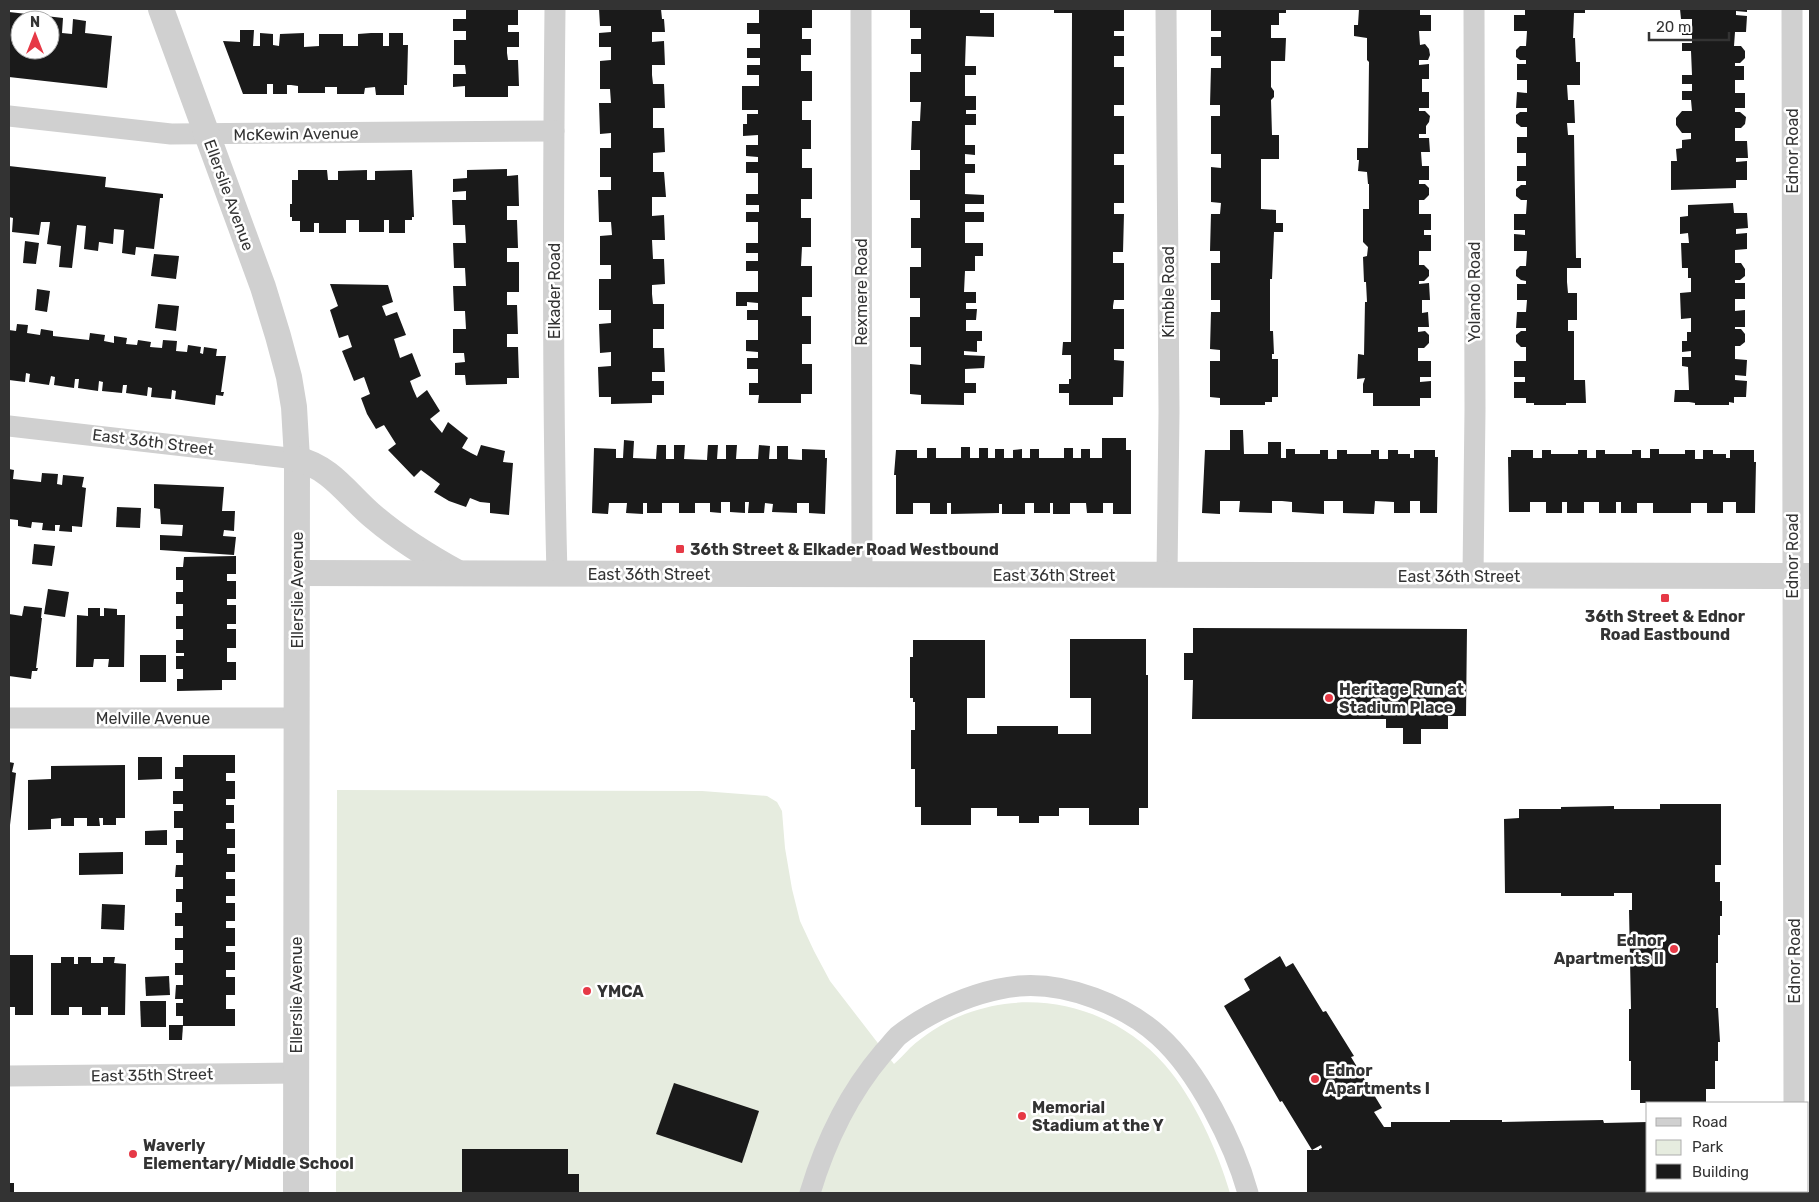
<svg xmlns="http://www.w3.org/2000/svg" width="1819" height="1202" font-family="Rubik,sans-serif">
	<rect width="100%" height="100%" fill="#fff"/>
	<path fill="#e6ecdf" d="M337,790L702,791L767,796L777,802L782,811L785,848L792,889L800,921L814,951L830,981L894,1064C900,1059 905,1053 910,1048C925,1034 946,1021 965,1014C1036,987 1115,1008 1165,1065C1194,1098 1218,1152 1230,1193H336Z"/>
	<g fill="#1a1a1a">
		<path d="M466,9H518V25H508V32H519V47H507V53L508,60H518L519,86H508V97H465V86L453,87V74H466L465,65H454V40H466V31H453V19H466Z"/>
		<path d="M599,9H661L662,19H664L665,32H652V42L664,41L665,65H652V75L653,84H664L665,108H653V128H664L665,152L653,153V172H664L666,197H652V216L664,215L665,240H652L653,259H664L665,284L652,285V294L653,304H664V329H653V348H664L665,372H652V381H664V395H652V403L611,404V397H599L598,367L611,366V352L600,353L599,324L611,323V310H599V279H611V265H600V236L612,235L611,222H599L598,190H611V177H600V148H611V133L600,134L599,103H611L610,89H600V61L611,60V47H599V33L611,32V26H600Z"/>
		<path d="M759,9H812V28H802V39H811V55H801V71H812V101H802V120H811V149H802V168H812V199H801V218H811V247H802L801,266H812V297H802V316H811V344H802V364H812V394H801V403H758L759,395H749V383H758V369H747V358H758V352L746,351V340H758V320H747V310H758V303L747,302V306H736V292H758V271H746V261H758V253H746V243H758V222H746V212H759V205H746V194H758V173H746V162H758V157L746,156V145H758V135L743,136V124H747V114H758V110H742V86H759V75H747V65H760V58H747V48H760V34H747V23H759Z"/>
		<path d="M910,9H980V13H994V37L966,36L965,66H976V75H965V96H976V110H966V114H976V125H965V145H975V155L965,154V164H975V173H965V194L984,195V204H965V212H984V222H965V243H983V256H975V271H965L964,292H976V303H966V309H977L976,320H966V331H982V341H977V352L964,351V355L985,356L984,368L965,369V383H976V393H964V405L921,404V395L910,394V364L921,365V347H910V317H920V298H910V267H921V248H911V218H920V200H910V170H920V150H911L912,121H920L921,102H910V72H921V54H911V39H921V28H910Z"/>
		<path d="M1054,9H1124V31H1114V36H1124V56H1114V67H1124V105H1114V116H1124V154H1114V165H1124V203H1114V214H1124L1123,252H1113V263H1124V300H1114L1113,306V309H1124V349H1114V360L1124,361L1123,397H1113V405H1069V393H1059V384H1069V379H1071V355H1062L1063,342H1071L1072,13H1054Z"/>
		<path d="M1211,9H1286V13H1279V25H1271V38H1286L1285,61H1271V87L1274,91V97L1271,100L1272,135H1279V159H1261V209L1276,210V223H1283V232H1274L1272,279H1270V331H1273L1274,354H1272V359H1278V397H1272V402H1265V405H1220V398L1210,397V361H1220V350L1210,349L1211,312H1220V300H1211V263H1220V251H1210L1211,214H1220L1221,203L1211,202V167L1221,168V154H1211V116H1220V105H1210L1211,68H1221V56H1211V37H1221V31H1211Z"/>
		<path d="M1359,9H1420V15H1431V31H1419L1420,45L1425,44L1429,49L1430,55L1428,60H1419V65L1429,64V79H1422V92H1429V108H1419V111H1425L1430,116L1429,122L1426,126V134H1419V138H1429L1430,152H1421L1422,166H1429V180H1419V184H1425L1429,188V195L1424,200H1419V214H1431V230H1424V235H1431V251H1419V265H1424L1429,270V276L1424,281H1419V284L1429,283L1430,300H1422V313L1428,312L1429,327H1418V332L1425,331L1429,335V343L1424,348H1418V361H1431V377H1420V382L1431,381V398H1420V406H1373V393H1363V384L1365,378L1357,379L1358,354L1364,355L1365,302H1367L1366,282H1364L1363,257L1367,256L1368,247L1363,242V209H1369V184H1368L1367,172L1358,171L1359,160H1357V148H1368L1369,62L1367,60V38L1354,36V25H1358Z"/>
		<path d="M1525,9H1585V13H1574L1573,38H1575L1576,62H1580V85H1567L1568,100H1574L1575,123H1567L1568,135H1574L1576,258H1581V268H1567V282L1568,293H1577V320H1568V331H1574V380H1585L1586,403H1566V405H1534V403H1526V398H1514V382H1525V377H1514V361H1526V347H1521L1516,342V335L1521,331H1526V328H1516L1517,312H1526L1527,300H1517V284H1526V281L1521,280L1516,276V270L1520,266H1526L1527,251H1514V234L1525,235V230H1514V214H1526L1527,200H1521L1516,196V189L1521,185H1526V181H1517V166H1526V153H1517V137H1527V127H1521L1516,123V115L1520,112H1527V108H1516L1517,92L1527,93V80H1517V64H1526V60H1520L1516,57V50L1520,46H1526L1527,31H1514V15H1525Z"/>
		<path d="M1680,9H1747V12L1736,11V15L1747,16L1746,32H1735L1734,46H1741L1745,51V58L1740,63H1735V66H1744V80H1735V93H1745V108H1735V112H1740L1746,117L1745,124L1741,128H1735V141H1747L1748,158H1736V162L1747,161V180H1736V188L1671,190V161H1677L1676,149L1682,148V140L1691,139V133H1682L1676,125V118L1682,111H1692L1691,100H1682V91H1692V84H1682V75H1692L1691,51H1682V43H1692V35H1682V27H1692V19H1681Z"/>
		<path d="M9,12L27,14L26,20H20V50H50V20H37V15L63,18L62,33L72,34L73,19L86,21L85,33L112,36L107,88L9,77Z"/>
		<path d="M240,30H254L253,46H260V33L273,34V45L279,46L280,34L304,33V47L319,46V34H343V46H358V34L371,33H383V46H389V33H403V45H408L407,85H404V95H376L375,87L365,88L364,94H337V87H325V93H298V86L291,85H287V94H273V84H267V94H243L223,41L240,42Z"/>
		<path d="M9,166L106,177L105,187L163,194V198H160L154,249L136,247L135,255L122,253L124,230L114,229L113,244L99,242L98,251L84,249L86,226L77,225L72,268L59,267L61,246L47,244L50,222H41L39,235L12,232L13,218L9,217Z"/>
		<path d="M507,169V176L518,175L519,206H507V220H517L518,248H507V262H519V292H507V305H517L518,334H507V347H518L519,378H507V384L466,385L465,375H455V363L465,362L464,353H453V329H466L465,311H454L453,286H466L465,268H454L453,243H466L465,225H453L452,200H466V191L453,192V179L467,178V170Z"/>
		<path d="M298,170H327L328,180H338V171L367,170V180H375V171L412,170L414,217H412V220H405V233H389V220H384V232H359V220H346V233H319V223H314V232H300V221H292V217H290V204H292V180H298Z"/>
		<path d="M1733,203L1734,213H1747L1748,228L1736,229V234L1747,233V249L1735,250V263H1741L1745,269V276L1740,280H1735V283H1745V299H1735V311L1745,310V327H1735V329H1741L1745,334V342L1740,346H1735V359L1747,360L1746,376L1735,375V380L1747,381L1746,397H1734V403L1729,402V405H1695V403L1689,402H1674L1675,390H1689L1688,367L1682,366V357H1691V351L1682,352V341H1687V332H1691V318L1681,319L1680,293L1691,292V278H1688V268H1682L1681,243H1689L1688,233L1680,234V217L1688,216V205Z"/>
		<path d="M25,241L39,243L36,264L23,263Z"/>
		<path d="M154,254L179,256L176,279L151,276Z"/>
		<path d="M330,284L388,285L393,302L382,306L386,316L397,312L406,335L394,339L400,358L412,353L421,376L410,381L413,389L417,398L427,390L440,411L430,419L442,433L448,422L468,438L462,448L471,453L477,456L481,445L505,451L503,462L513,463L509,515L490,513V503L480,502L470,498L466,507L449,501L434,492L440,484L421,470L414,477L388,450L396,444L384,425L376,429L367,414L361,398L370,394L364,377L354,381L342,351L352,347L348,335L339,338L330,310L338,306Z"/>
		<path d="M37,289L50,291L47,312L35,310Z"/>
		<path d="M158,304L179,306L176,331L155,328Z"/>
		<path d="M17,324L28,325L27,333L40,335L41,329L53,331V336L89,340L90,333L105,335L104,341L114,343V336L127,338L126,344L137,345L138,340L151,342L150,347L162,348L163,340L177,341L176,351L187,352L188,345L201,347L200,353L203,354L204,347L217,349L216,356H226L221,392H224L223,396L216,395L215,405L175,399L176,391L172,390L171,399L151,397L152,388L148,387L147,396L126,393L127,385H123L122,393L102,391L103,382L99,381L98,391L78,388L79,379H75L74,388L54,385L55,377L51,376L49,385L29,382L30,374L26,373L25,382L9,380V330L16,331Z"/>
		<path d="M1230,430H1243L1244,454H1268V442H1281V458H1286V449H1295V454H1320V450H1328V459H1337V450H1347V454H1371V450H1379V459H1388V450H1398V454H1410V458H1414V450H1435V457H1438L1437,513H1420V501H1410V513H1394V502L1375,501L1374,514L1343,513V501H1324V514L1292,512V502L1282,501H1272V513L1239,512L1240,501H1220V514L1202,513L1205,450H1230Z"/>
		<path d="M1102,438H1126V450H1131V514H1113V503H1103V513H1087L1086,503H1070V514H1053V503H1050V513H1034V503H1025V514H1002V504H999V513L951,514V503H947V514H930V503H913V514H896V475H894L896,450H917V458H927V448H936V458H961V447H970V458H979V448H988V458H995V449H1004V458H1013V450L1022,449V458H1030V449H1039V458H1064V448H1073V458H1081V449H1090V458H1102Z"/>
		<path d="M624,440L634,441L633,458L656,459L657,445H666V459H674V445H685L684,459L707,460L708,445H718L717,459H726V445H737L736,459H758L759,445L770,446L769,459H777V446H788V459L802,460V449L825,450V458H827L825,514L809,513V503H797V513L772,512L773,504L765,503L764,513H748L749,502H745V513L730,512V502H721V513L710,512V503H695V513H679V503H662V513H647V503H643V514L626,513L627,503H609L608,514L592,513L594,448L616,449V458H623Z"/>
		<path d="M1650,449H1659V454H1685V450H1695V459H1703V450H1713V454H1726V458H1730V450H1754V462H1756L1755,513H1736V502H1723V513H1707V503H1691V513H1653V503H1637V513H1621V502H1616V513H1599V502H1584V513H1567V502H1562V513H1546V502H1530V512H1509L1508,457H1511V450H1533V458H1542V450H1551V454H1578V450H1587V458H1596V450H1605V454H1632V450H1641V458H1650Z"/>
		<path d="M9,469L14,470L13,479L41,482L42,473L58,474L57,484L62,485L63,475L84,477L82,487L86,488L82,527L72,526V532L59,531L60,525H55V531L42,530L43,523L32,522L31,528L18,526V520L9,519Z"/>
		<path d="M154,484L224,487L222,511H235L234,531L224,530L223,536L236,537L234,555L160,550V535L182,536L183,525L161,524L160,509L154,508Z"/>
		<path d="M117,507L141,508L140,528L116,527Z"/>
		<path d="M34,544L55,546L52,566L32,564Z"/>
		<path d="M236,556V574H227V581H236V599H227V605H236V624H227V629H236V648H227V662H236V680H222V690L177,691V679H183V669H176V656H184V653H176V640H183V629H176V616H183V604H176V592H183V580H176V567H183L184,557Z"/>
		<path d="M48,589L69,592L65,617L44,614Z"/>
		<path d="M24,606L42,608L41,618H42L36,668H38L37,671H32L31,679L9,676V614L22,616Z"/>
		<path d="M88,608H100V616H104V608L117,609V615H125L124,667H108L109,659H94L93,667H76L77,615L88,616Z"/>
		<path d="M1193,628L1467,629L1466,716H1448V729H1421V744H1403V728H1386V719H1192L1193,680H1184V653H1193Z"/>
		<path d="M1070,639H1146V675H1148V808H1139V825H1089V808H1059V816H1039V823H1019V816H997V808H971V825H921V807H915V769H911V730H915V702H913V698H910V657H913V640H985V698H967V734H997V726H1058V734H1091V698H1070Z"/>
		<rect x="140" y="655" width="26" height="27"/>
		<path d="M183,755H235V773H226V781H235V799H226V805H234V823H226V829H235V848H227V854H235V872H226V879H235V896H226V903H235V921H226V928H235V946H226V952H235V970H226V977H235V995H226V1009H235V1026H183V1016H176V1003H183V999H175L176,985H183V975H175V963H183V950H175V938H183V926H175V913H182V902H176V889H183V877H175L176,865H183V853H176V840H183V828H174V811H183V804H173V791H183V779H175V767H183Z"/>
		<path d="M138,757H162V779L138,780Z"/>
		<path d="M9,762L14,763L12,772L16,773L10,825Z"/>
		<path d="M125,765V818H116V825H103V818H99L100,826H87V818H74V826H61V818L51,819V829L28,830V780L51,779V766Z"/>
		<path d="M1660,804H1721V865H1715V882H1720V901H1722V916H1720V935H1718V963H1716V1008H1718L1720,1042H1718V1061H1715V1089H1706V1102L1640,1103V1090H1631V1061H1629V1009H1631L1629,910H1632V893H1614V896H1561V893H1505L1504,819L1519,818V809H1561V807L1614,806V809H1660Z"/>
		<path d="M167,830V845H145V831Z"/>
		<path d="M123,852V874L79,875V853Z"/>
		<path d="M102,904L125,905L124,930L101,929Z"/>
		<path d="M9,955H33V1015H15V1007H9Z"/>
		<path d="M1280,956L1286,967L1293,963L1323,1012L1326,1011L1354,1056L1351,1057L1382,1108L1374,1112L1384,1127H1391V1122H1450V1120H1502V1122L1603,1120L1604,1123L1648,1122V1191H1674V1193H1307V1150H1319V1149L1322,1148L1321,1145L1312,1150L1282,1101L1280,1102L1224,1006L1250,990L1244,979Z"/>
		<path d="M61,957H74V964H78V957H91V963H103V957H115L114,963L126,964L125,1015H108V1007H101V1015H82V1007H69V1015H51V963H61Z"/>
		<path d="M169,976L170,995L146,996L145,977Z"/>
		<path d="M140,1001H166V1027H141Z"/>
		<path d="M169,1025H183L182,1040H169Z"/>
		<path d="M674,1083L759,1111L742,1163L656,1134Z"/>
		<path d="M462,1149H568V1174H579V1193H462Z"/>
		<rect x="9" y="1183" width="5" height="10"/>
	</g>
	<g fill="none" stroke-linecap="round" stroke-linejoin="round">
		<g stroke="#d0d0d0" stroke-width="21">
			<path d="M555,9C553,197 552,386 557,574"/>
			<path d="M861,9L862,575"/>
			<path d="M1166,9L1169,412L1167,575"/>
			<path d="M1792,9L1794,1103"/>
			<path d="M9,116L171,134L554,131"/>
			<path d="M9,426L297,459"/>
			<path d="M1473,576L1475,410L1474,9"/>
			<path d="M9,718H297"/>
			<path d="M9,1076L296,1073"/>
			<path d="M1794,1191V1193"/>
			<path d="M810,1193C825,1143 849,1093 883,1053C888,1048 893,1041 898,1036C908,1028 919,1021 930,1015C958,1000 987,989 1019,986C1066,982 1125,1005 1159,1036C1198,1071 1234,1143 1248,1193"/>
		</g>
		<g stroke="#d0d0d0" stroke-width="26">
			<path d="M161,9L263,287L278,336L289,377L294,407L297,459L296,1193"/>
			<path d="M297,459C333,468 348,496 375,518C401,540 429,557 458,573"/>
			<path d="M297,573L1810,576"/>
		</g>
	</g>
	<g fill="#e63946" stroke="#fff" stroke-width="2">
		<rect x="675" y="544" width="10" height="10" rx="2.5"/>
		<rect x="1660" y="593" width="10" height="10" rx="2.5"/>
		<circle cx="1329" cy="698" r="5"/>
		<circle cx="1674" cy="949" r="5"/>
		<circle cx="587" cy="991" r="5"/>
		<circle cx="1315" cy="1079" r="5"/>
		<circle cx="1022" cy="1116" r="5"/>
		<circle cx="133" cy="1154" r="5"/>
	</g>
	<g text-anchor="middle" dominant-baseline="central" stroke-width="5" stroke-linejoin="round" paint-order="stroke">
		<g font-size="16" fill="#333" stroke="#fff">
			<text transform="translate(296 134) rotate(-1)">McKewin Avenue</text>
			<text transform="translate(1792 151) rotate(-90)">Ednor Road</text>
			<text transform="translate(229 195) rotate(70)">Ellerslie Avenue</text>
			<text transform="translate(554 291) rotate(-90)">Elkader Road</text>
			<text transform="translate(861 292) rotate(-90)">Rexmere Road</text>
			<text transform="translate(1168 292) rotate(-90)">Kimble Road</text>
			<text transform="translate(1474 292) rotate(-90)">Yolando Road</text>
			<text transform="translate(153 442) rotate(7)">East 36th Street</text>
			<text transform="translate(1792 556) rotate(-90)">Ednor Road</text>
			<text x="649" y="574">East 36th Street</text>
			<text x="1054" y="575">East 36th Street</text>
			<text x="1459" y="576">East 36th Street</text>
			<text transform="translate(297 590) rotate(-90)">Ellerslie Avenue</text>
			<text x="153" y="718">Melville Avenue</text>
			<text transform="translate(1794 961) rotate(-90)">Ednor Road</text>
			<text transform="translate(296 995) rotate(-90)">Ellerslie Avenue</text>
			<text transform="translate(152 1075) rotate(-1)">East 35th Street</text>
		</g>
		<g font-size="16" font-weight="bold" fill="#333" stroke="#fff" text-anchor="start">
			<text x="690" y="549">36th Street &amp; Elkader Road Westbound</text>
			<text x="1665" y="616" text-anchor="middle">36th Street &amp; Ednor<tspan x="1665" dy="18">Road Eastbound</tspan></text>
			<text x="1339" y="689">Heritage Run at<tspan x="1339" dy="18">Stadium Place</tspan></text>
			<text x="1664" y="940" text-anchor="end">Ednor<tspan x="1664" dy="18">Apartments II</tspan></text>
			<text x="597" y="991">YMCA</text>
			<text x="1325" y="1070">Ednor<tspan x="1325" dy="18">Apartments I</tspan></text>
			<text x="1032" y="1107">Memorial<tspan x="1032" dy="18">Stadium at the Y</tspan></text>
			<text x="143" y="1145">Waverly<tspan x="143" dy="18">Elementary/Middle School</tspan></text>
		</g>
	</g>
	<rect width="1819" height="1202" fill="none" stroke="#333333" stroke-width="20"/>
	<rect x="1646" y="1102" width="162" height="90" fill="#ffffff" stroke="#adadad"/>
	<rect x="1656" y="1118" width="25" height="8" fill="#d0d0d0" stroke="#adadad"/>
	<text x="1692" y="1127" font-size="15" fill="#333333">Road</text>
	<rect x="1656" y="1140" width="25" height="15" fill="#e6ecdf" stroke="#adadad"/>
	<text x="1692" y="1152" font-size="15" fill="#333333">Park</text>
	<rect x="1656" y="1164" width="25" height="15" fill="#1a1a1a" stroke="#adadad"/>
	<text x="1692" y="1177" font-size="15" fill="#333333">Building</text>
	<g transform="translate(35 35)"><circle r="24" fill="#ffffff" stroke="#adadad"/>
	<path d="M0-4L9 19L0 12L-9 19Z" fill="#e63946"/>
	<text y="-8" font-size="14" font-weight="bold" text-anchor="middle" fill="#333333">N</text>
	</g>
	<path d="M1649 32v8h80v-8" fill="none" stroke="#333333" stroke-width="2.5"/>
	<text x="1656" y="32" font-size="15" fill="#333333" stroke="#ffffff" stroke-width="4" paint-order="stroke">20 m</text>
</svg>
